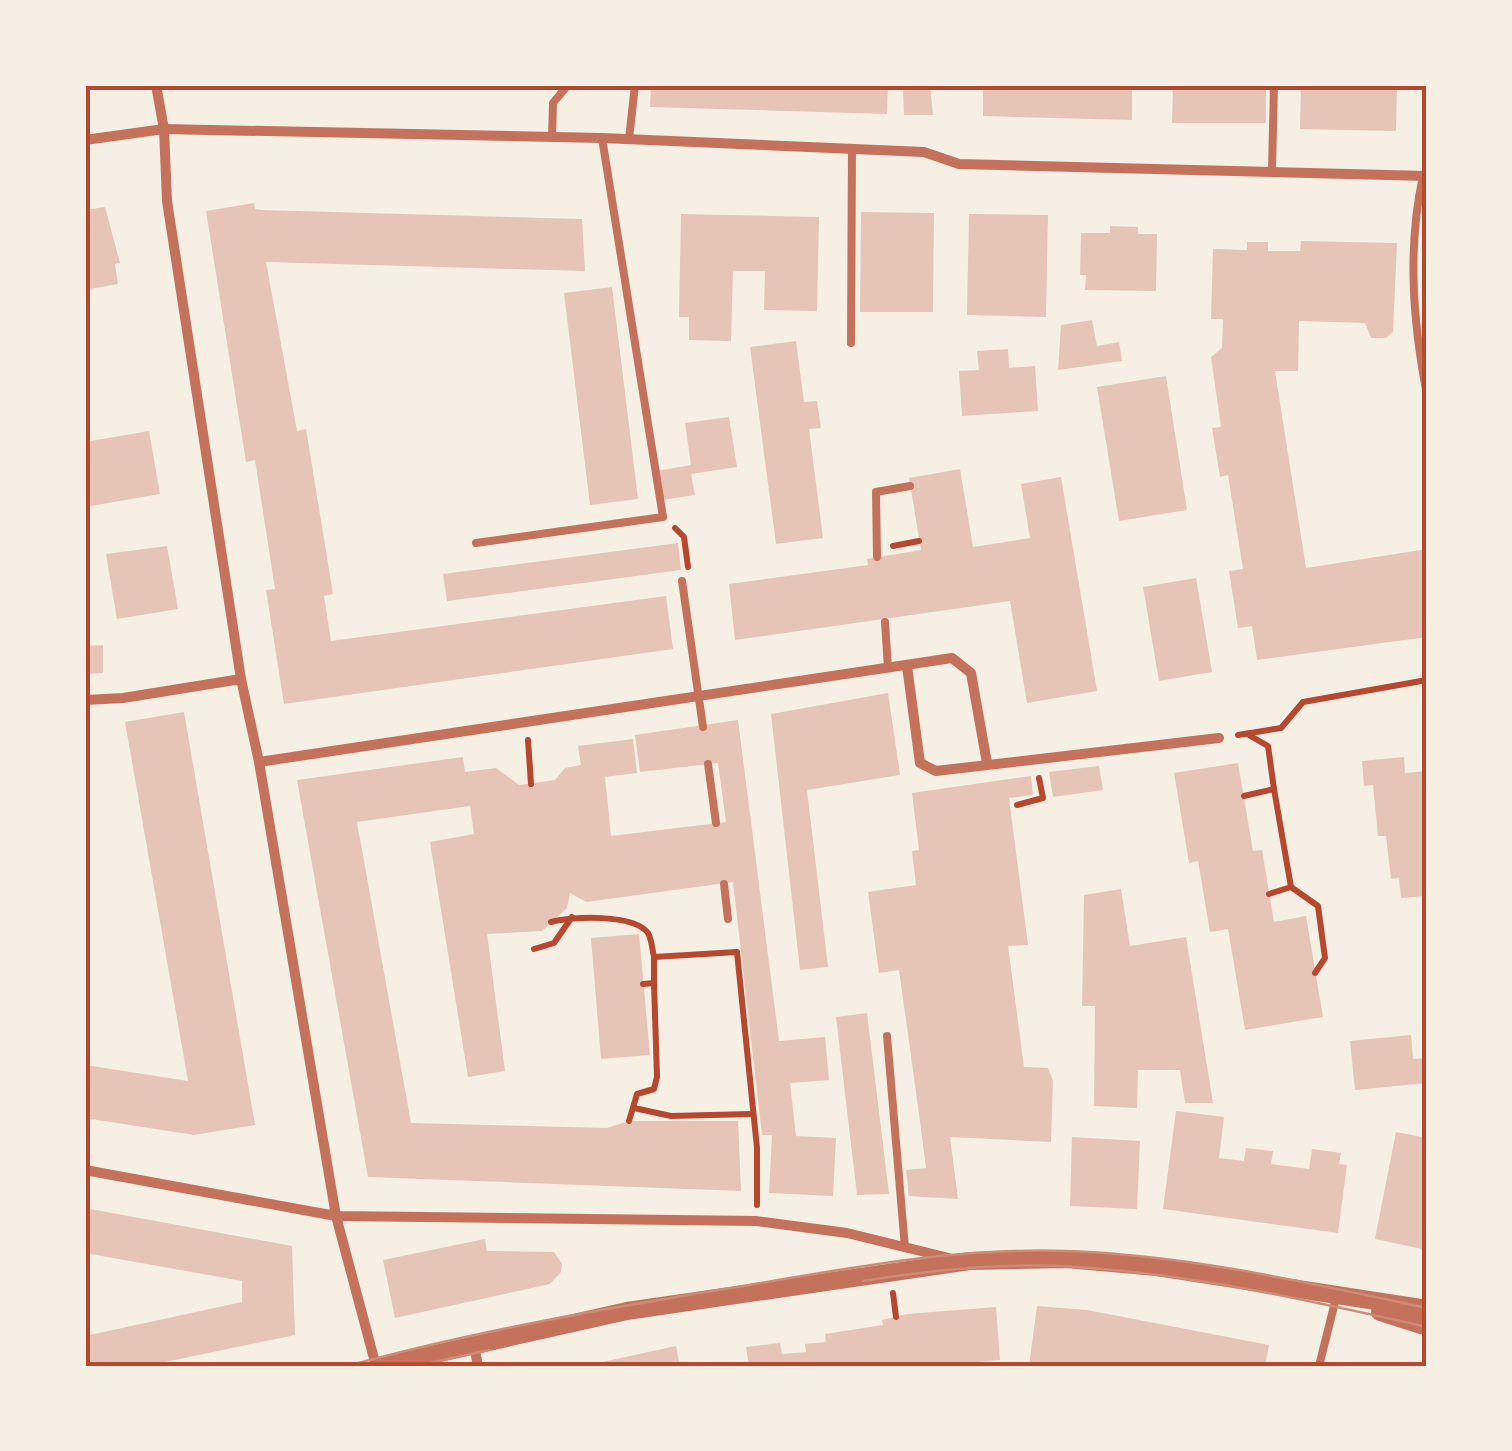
<svg xmlns="http://www.w3.org/2000/svg" width="1512" height="1451" font-family="'DejaVu Sans',sans-serif">
	<rect width="100%" height="100%" fill="#f6efe4"/>
	<g fill="#e6c5b7">
		<path d="M651,85H888L887,114L650,107Z"/>
		<path d="M903,85H930L933,115H904Z"/>
		<path d="M983,85H1132V120L983,116Z"/>
		<path d="M1173,85H1266V123H1172Z"/>
		<path d="M1301,85H1397L1396,131L1300,129Z"/>
		<path d="M254,203L255,209L262,210L582,219L585,271L266,262L297,431L306,429L333,594L324,596L331,641L666,596L673,649L284,704L266,590L275,589L255,460L246,462L206,211Z"/>
		<path d="M105,207L120,263L115,264L118,284L85,290V210Z"/>
		<path d="M861,212L934,213L933,312H860Z"/>
		<path d="M681,214L819,217L817,311L764,310L765,271H733L731,341L689,340V317H679Z"/>
		<path d="M969,214L1048,215L1046,317L967,315Z"/>
		<path d="M1110,226L1138,227V234H1157L1156,291L1085,290L1086,275H1080L1081,233H1110Z"/>
		<path d="M1301,241L1397,243L1393,332L1386,338H1371L1365,323L1299,321L1298,371H1275L1306,568L1427,549V637L1257,660L1252,626L1238,628L1229,571L1243,569L1228,475L1220,477L1212,428L1221,427L1211,357L1222,348L1223,319H1211L1213,249L1247,250V242H1268V251H1300Z"/>
		<path d="M612,287L638,499L590,505L564,293Z"/>
		<path d="M1092,320L1097,346L1119,342L1122,361L1058,370L1061,325Z"/>
		<path d="M796,341L804,402L817,401L821,428L809,429L823,538L776,544L750,347Z"/>
		<path d="M1008,349L1009,368L1035,366L1038,411L962,416L959,371L979,370L977,351Z"/>
		<path d="M1166,376L1187,510L1119,521L1097,387Z"/>
		<path d="M729,417L737,467L691,474L695,495L662,500L657,471L691,465L685,423Z"/>
		<path d="M149,431L160,494L85,507V442Z"/>
		<path d="M960,469L973,547L1030,538L1021,484L1061,477L1097,691L1027,703L1010,601L735,640L729,584L868,565L867,559L921,550L909,478Z"/>
		<path d="M678,543L681,570L447,601L443,574Z"/>
		<path d="M167,546L178,609L117,619L106,554Z"/>
		<path d="M1196,578L1212,672L1159,681L1143,587Z"/>
		<path d="M103,645V673L85,674V646Z"/>
		<path d="M888,693L900,775L807,790L828,967L800,970L771,714Z"/>
		<path d="M184,712L255,1125L194,1135L85,1118V1065L188,1081L125,722Z"/>
		<path d="M738,720L779,1041L825,1037L829,1080L790,1083L796,1136L836,1138L833,1196L769,1193L772,1135H762L733,882L586,902L570,893L567,908L542,931L487,934L505,1071L468,1077L430,842L474,834L470,806L357,822L411,1123L607,1128L629,1121H738L741,1191L368,1177L297,780L463,757L465,772L496,768L519,785L555,780L565,768L581,765L578,746L633,739L637,773L605,777L611,836L726,822L718,763L640,772L635,735Z"/>
		<path d="M1404,757L1405,773L1427,771V896L1401,898L1399,878L1391,879L1386,836H1378L1373,785L1364,786L1362,761Z"/>
		<path d="M1238,763L1253,851L1262,850L1274,922L1306,916L1323,1017L1245,1030L1228,929L1210,932L1198,861L1189,863L1174,773Z"/>
		<path d="M1099,766L1103,790L1053,797L1049,772Z"/>
		<path d="M1031,776L1033,795L1009,798L1028,945L1008,946L1024,1067L1048,1068L1053,1081L1051,1142L950,1137L958,1199L909,1196L906,1170L926,1168L919,1114L899,970L879,973L868,892L916,885L912,851L919,850L912,793Z"/>
		<path d="M1121,889L1130,946L1186,937L1213,1103H1185L1180,1070H1138L1137,1108L1094,1106L1095,1006H1082L1084,895Z"/>
		<path d="M639,934L650,1055L601,1059L591,938Z"/>
		<path d="M867,1013L889,1194L857,1195L836,1017Z"/>
		<path d="M1411,1035L1413,1059L1427,1058V1083L1355,1090L1350,1041Z"/>
		<path d="M1176,1111L1224,1117L1219,1158L1244,1161L1246,1148L1273,1151L1271,1164L1309,1169L1312,1149L1341,1153L1339,1164L1347,1165L1338,1233L1163,1209Z"/>
		<path d="M1396,1132L1427,1138V1250L1375,1239Z"/>
		<path d="M1072,1137L1140,1141L1137,1209L1070,1206Z"/>
		<path d="M85,1208L292,1246L295,1335L146,1366H85V1336L242,1302V1281L85,1253Z"/>
		<path d="M485,1239L487,1251L554,1252L562,1264L561,1272L550,1284L395,1318L383,1260Z"/>
		<path d="M1037,1306L1087,1310L1269,1345L1265,1366H1029Z"/>
		<path d="M996,1307L1000,1360L926,1366H749L746,1347L780,1343L782,1354L806,1352L805,1344L826,1342L825,1334L883,1325L882,1320L907,1314Z"/>
		<path d="M676,1346L680,1366H593V1364Z"/>
	</g>
	<g fill="none" stroke-linecap="round" stroke-linejoin="round">
		<g stroke="#b5482f" stroke-width="6">
			<path d="M675,528L684,537L688,567"/>
			<path d="M893,546L919,541"/>
			<path d="M1238,735L1281,728L1303,702L1427,680"/>
			<path d="M528,740L531,784"/>
			<path d="M1244,796L1274,789L1268,746L1247,734"/>
			<path d="M1017,805L1043,798L1039,778"/>
			<path d="M1291,887L1318,906L1325,958L1315,973"/>
			<path d="M1269,894L1291,887L1274,789"/>
			<path d="M551,922C572,916 634,914 648,933C652,940 652,949 654,957L737,952L757,1148V1205"/>
			<path d="M534,949L554,943L572,917"/>
			<path d="M643,984L654,983V957"/>
			<path d="M634,1108L671,1116L751,1114"/>
			<path d="M629,1121L637,1094L654,1089L657,1077L654,983"/>
			<path d="M893,1293L896,1317"/>
		</g>
		<g stroke="#c5725c" stroke-width="8">
			<path d="M552,138L553,103L568,85"/>
			<path d="M629,139L635,85"/>
			<path d="M1272,169L1274,85"/>
			<path d="M1423,176C1407,249 1413,322 1427,395"/>
			<path d="M851,343L852,150"/>
			<path d="M476,543L663,517L602,138"/>
			<path d="M877,557L876,492L910,486"/>
			<path d="M682,581L703,727"/>
			<path d="M885,622L888,668"/>
			<path d="M708,764L716,823"/>
			<path d="M724,884L728,919"/>
			<path d="M887,1036L905,1248"/>
			<path d="M1319,1366L1336,1298"/>
		</g>
		<g stroke="#c5725c" stroke-width="10">
			<path d="M156,85L164,129L167,201L241,679L259,762L336,1216L376,1366"/>
			<path d="M85,140L164,129L602,138L924,152L959,164L1427,176"/>
			<path d="M907,666L920,763L936,771L1219,738"/>
			<path d="M85,700L123,698L241,679"/>
			<path d="M259,762L952,658L971,673L987,763"/>
			<path d="M85,1170L336,1216L756,1221L847,1233L949,1258"/>
			<path d="M474,1345L478,1366"/>
		</g>
		<g stroke="#c5725c" stroke-width="18">
			<path d="M1380,1312L1427,1327"/>
			<path d="M381,1366L627,1311L970,1261L1066,1259L1157,1267L1427,1309"/>
		</g>
		<g stroke="#cf8b77" stroke-width="2.5">
			<path d="M863,1281C931,1270 1005,1262 1075,1267C1193,1274 1312,1301 1427,1327"/>
			<path d="M348,1366C473,1331 614,1307 743,1286C850,1268 958,1247 1067,1251C1188,1255 1309,1283 1427,1308"/>
			<path d="M416,1366L489,1350"/>
		</g>
	</g>
	<rect width="1512" height="1451" fill="none" stroke="#f6efe4" stroke-width="175"/>
	<rect x="88" y="88" width="1336" height="1276" fill="none" stroke="#b5482f" stroke-width="4"/>
</svg>
